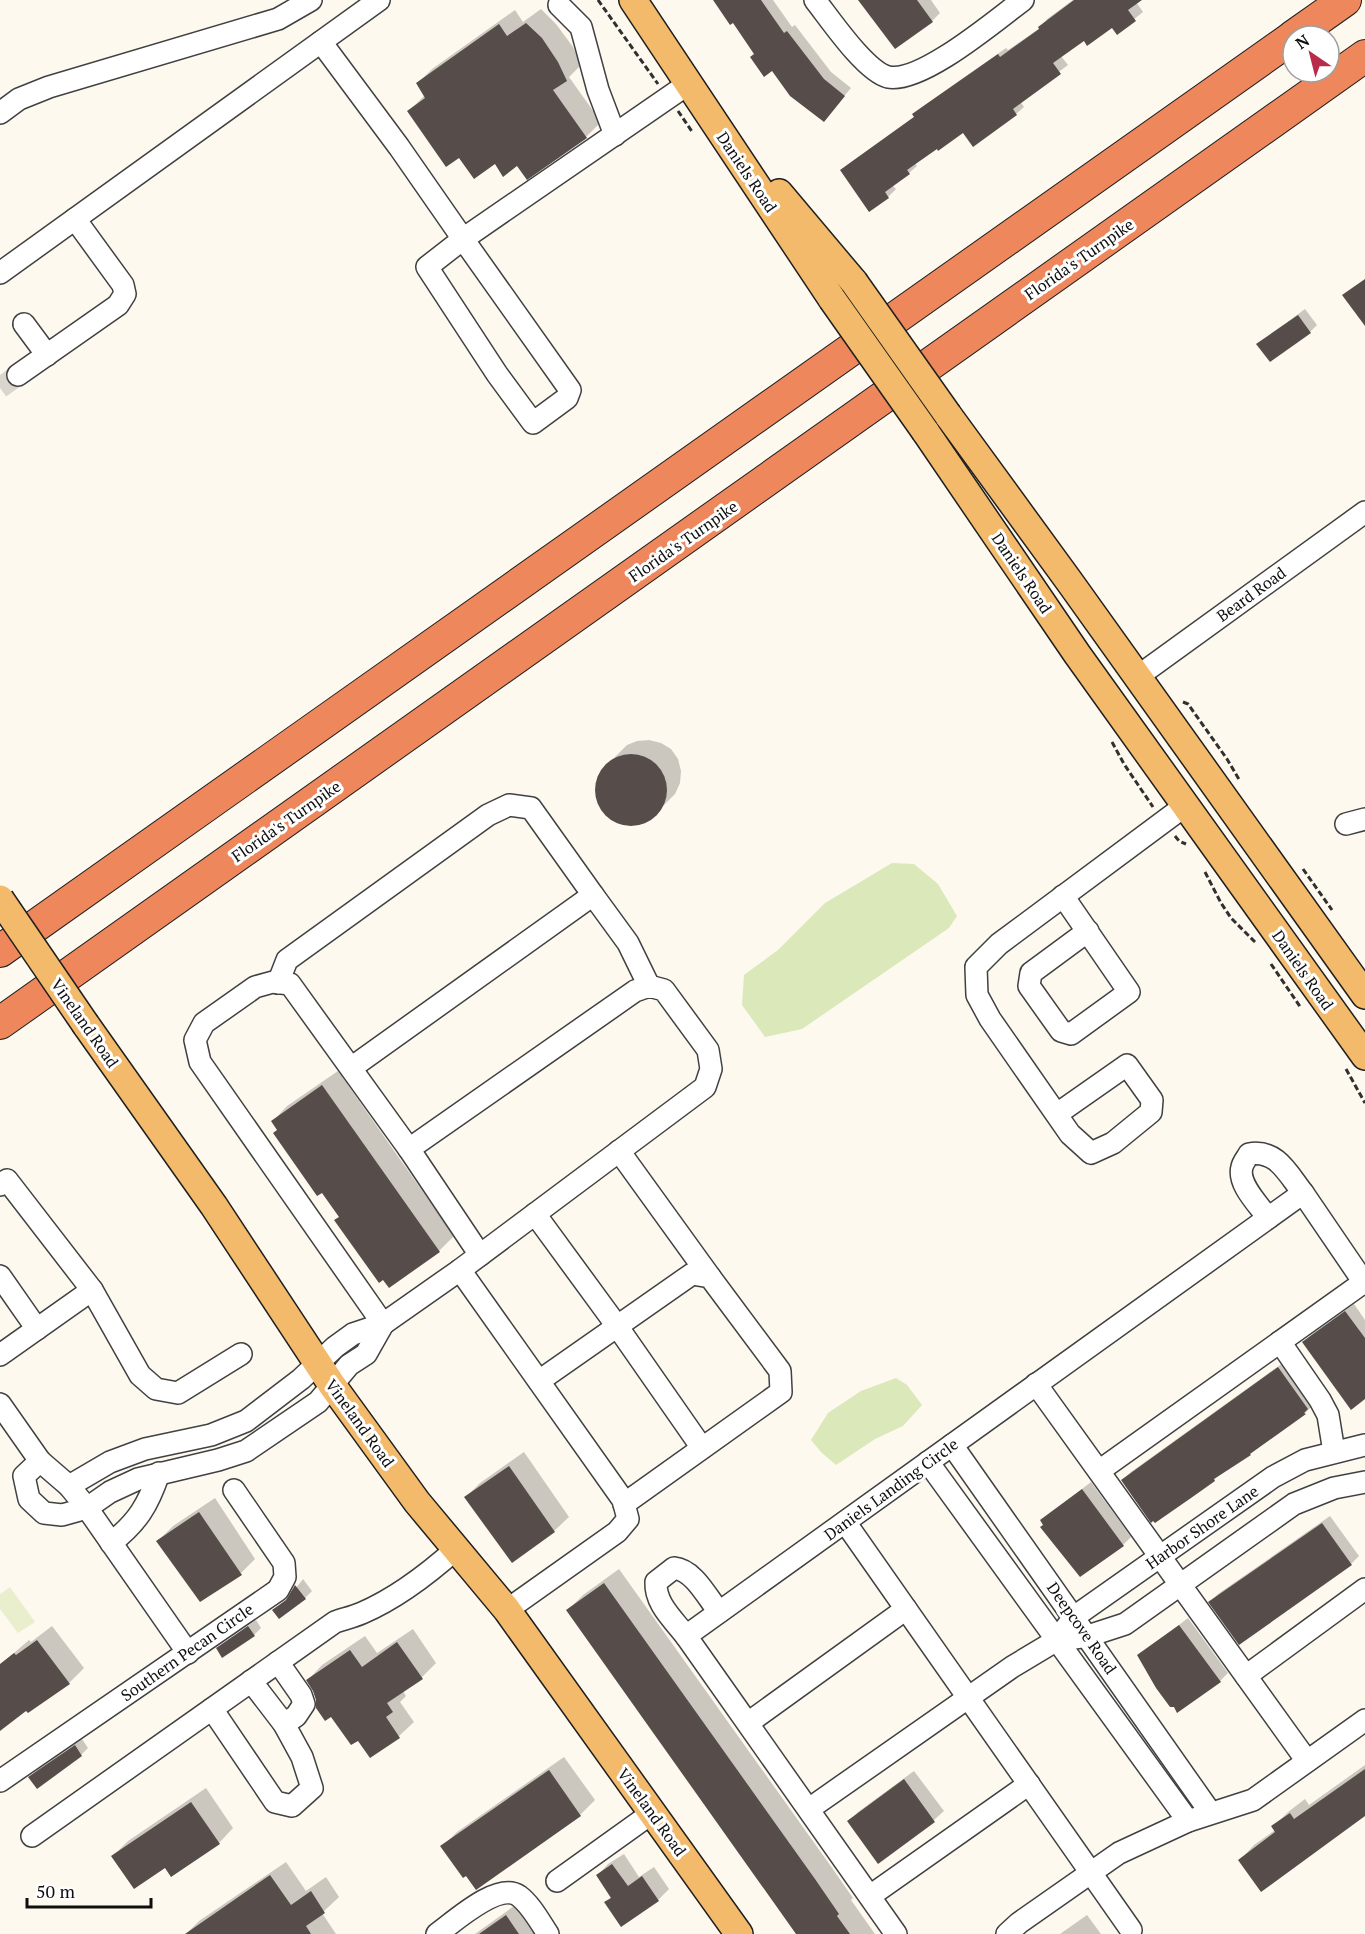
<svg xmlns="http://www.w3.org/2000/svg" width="1365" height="1934" font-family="'PT Serif',serif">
	<rect width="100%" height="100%" fill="#fef9ef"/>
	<g fill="#dae8ba">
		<path d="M892,863L914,864L938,884L957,916L949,928L802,1029L765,1037L742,1005L744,975L778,950L825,903Z"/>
		<path d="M896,1378L907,1385L922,1405L903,1426L875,1439L836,1465L821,1452L811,1440L828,1413L861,1391Z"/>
	</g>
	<path fill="#e9efcc" d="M10,1587L35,1622L18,1633L0,1609V1594Z"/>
	<g fill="#0003">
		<path d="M714,0H773L792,27L795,25L831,72L851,88L824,120L756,53L733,21Z"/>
		<path d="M859,0H931L940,13L932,21Z"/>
		<path d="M1073,0H1140L1136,2L1143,12L1117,33L1112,26L1085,39L1061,56L1068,65L1020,101L1024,107L1016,114L964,131L915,163L917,166L909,173L892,185L896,189L888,197L842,170L850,163L915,116L914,114L922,107L1006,48L1008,50L1040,28L1047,19Z"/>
		<path d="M541,9L556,24L573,47L581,65L569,77L601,122L586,137L527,178L518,164L459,156L409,111L425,95L417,84L432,69L515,10L523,22Z"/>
		<path d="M1305,309L1317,325L1310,332L1258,344Z"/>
		<path d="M649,740L661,743L671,749L678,759L681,771L680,783L675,794L651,818L640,823L628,825L618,822L608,817L601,809L597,799L596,788L598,778L604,768L627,745L637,741Z"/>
		<path d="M338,1071L454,1236L439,1251L340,1216L273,1121L287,1106Z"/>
		<path d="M1354,1304L1365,1320V1398L1304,1342L1312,1334Z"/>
		<path d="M1287,1360L1313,1405L1305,1413L1156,1521L1123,1480L1131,1472Z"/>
		<path d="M524,1452L569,1517L554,1531L466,1497L480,1483Z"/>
		<path d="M1091,1482L1131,1537L1123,1545L1045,1524L1042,1520Z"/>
		<path d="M215,1498L255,1559L241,1573L158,1541L173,1526Z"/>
		<path d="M1330,1516L1359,1556L1351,1564L1240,1643L1210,1602L1218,1594Z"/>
		<path d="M619,1569L830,1865L853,1898L851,1900L875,1934H798L568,1610L583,1595Z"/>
		<path d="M303,1579L312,1591L305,1598L274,1610L289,1597Z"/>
		<path d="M1188,1618L1228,1673L1220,1681L1139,1656Z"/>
		<path d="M256,1620L261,1628L254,1635L218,1648Z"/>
		<path d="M52,1626L84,1668L69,1683L26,1709L0,1729V1665L29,1640L31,1642Z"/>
		<path d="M413,1629L436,1663L422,1677L403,1691L406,1696L400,1702L414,1722L399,1736L370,1756L358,1739L318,1700L308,1680L322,1665L365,1636L377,1653Z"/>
		<path d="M82,1739L88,1748L81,1755L30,1777L37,1770Z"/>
		<path d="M564,1757L595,1800L580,1815L442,1847L457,1832Z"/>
		<path d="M1365,1765V1815L1240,1860L1254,1845L1275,1830L1273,1827L1288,1812L1305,1799L1309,1805Z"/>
		<path d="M914,1771L944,1811L934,1820L878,1861L849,1822L858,1812Z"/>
		<path d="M206,1788L233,1828L219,1843L165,1866L113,1856L128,1841Z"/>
		<path d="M624,1854L639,1877L654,1867L669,1889L658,1900L606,1903L612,1896L598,1875L608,1864Z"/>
		<path d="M286,1862L306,1891L326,1877L339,1897L322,1913L336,1934H186L199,1921Z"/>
		<path d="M521,1901L544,1934H475Z"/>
		<path d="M1087,1915L1101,1934H1060Z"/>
	</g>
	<g fill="#564d4b">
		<path d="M713,0H761L784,33L787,31L824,79L845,96L824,122L790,96L772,71L764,77L750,57L754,54L733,23L730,25Z"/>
		<path d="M858,0H917L933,22L895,49Z"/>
		<path d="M1074,0H1142L1128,10L1136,21L1117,35L1112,28L1087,46L1084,41L1053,63L1061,74L1013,109L1017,115L973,147L963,133L938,151L937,149L907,170L910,174L885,192L889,198L869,212L840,170L914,117L912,114L998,54L1000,57L1039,29L1038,27Z"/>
		<path d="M526,23L542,38L558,62L567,81L553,90L587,138L527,180L517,166L503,177L495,164L474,179L459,158L446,167L407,111L425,98L416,83L499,24L507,36Z"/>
		<path d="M1365,279V326L1342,295Z"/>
		<path d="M1298,315L1311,333L1270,362L1256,344Z"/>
		<circle cx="631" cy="790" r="36"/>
		<path d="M322,1085L440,1252L389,1288L383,1280L379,1283L334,1220L339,1217L322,1193L317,1196L273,1133L277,1130L271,1121Z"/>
		<path d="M1345,1311L1365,1338V1399L1351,1410L1302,1342Z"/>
		<path d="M1278,1367L1308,1409L1304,1413L1306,1414L1250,1454L1251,1455L1214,1479L1215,1481L1191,1498L1155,1523L1153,1521L1151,1523L1121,1480Z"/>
		<path d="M509,1466L555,1532L512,1563L464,1497Z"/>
		<path d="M1082,1489L1124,1546L1080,1577L1040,1527L1043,1525L1040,1520Z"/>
		<path d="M199,1512L242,1575L200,1602L156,1541Z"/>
		<path d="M1322,1523L1352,1565L1239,1645L1208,1602Z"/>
		<path d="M604,1583L815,1879L839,1914L837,1916L850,1934H796L566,1610Z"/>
		<path d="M295,1585L306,1599L279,1619L272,1610L286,1600Z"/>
		<path d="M1179,1625L1221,1682L1177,1713L1174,1707H1170L1156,1688L1137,1655Z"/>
		<path d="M248,1626L255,1636L222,1658L216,1648Z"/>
		<path d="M37,1640L70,1684L28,1713L26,1711L0,1731V1664L14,1653L16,1655Z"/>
		<path d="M397,1642L423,1679L387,1703L393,1712L386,1717L400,1738L370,1758L358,1741L351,1745L331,1717L325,1721L316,1708V1700L313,1691L306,1680L350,1650L362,1667Z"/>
		<path d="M75,1745L82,1756L37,1789L28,1777Z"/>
		<path d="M1365,1769V1816L1261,1892L1238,1860L1275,1832L1271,1826L1290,1813L1294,1819Z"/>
		<path d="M549,1770L581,1816L476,1890L466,1876L463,1878L440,1846Z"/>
		<path d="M904,1779L935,1822L878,1864L847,1821Z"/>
		<path d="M191,1802L220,1844L171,1877L165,1868L134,1889L111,1856Z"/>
		<path d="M612,1864L628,1886L642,1876L659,1901L621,1927L604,1902L611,1898L596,1875Z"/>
		<path d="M270,1875L291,1905L311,1891L325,1913L306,1926L311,1934H185Z"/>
		<path d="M506,1915L519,1934H479Z"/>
	</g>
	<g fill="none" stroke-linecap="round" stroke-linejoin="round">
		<path stroke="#dad6cd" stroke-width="21" stroke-dasharray="21 10" stroke-linecap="butt" d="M0,388L18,375"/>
		<defs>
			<g id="minor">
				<path d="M815,0C830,19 865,71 888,77C921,84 996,20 1023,0"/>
				<path d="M559,5L581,27L598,90L615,135"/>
				<path d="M321,42L399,147L463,239L688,84"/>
				<path d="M0,113L19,99L49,87L278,19L311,0"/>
				<path d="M463,239L570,390L567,398L533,423L497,374L427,267Z"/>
				<path d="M0,273L379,0"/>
				<path d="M24,324L47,355"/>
				<path d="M18,375L118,305L125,294L123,285L75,219"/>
				<path d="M1137,677L1365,512"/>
				<path d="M1346,824L1365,819"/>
				<path d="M593,895L628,943L649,986"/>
				<path d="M1063,896L1129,992L1071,1034L1061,1031L1029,986L1031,973L1088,931"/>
				<path d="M278,983L287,960L488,815L509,805L531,808L593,895L351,1068"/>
				<path d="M1057,1114L1127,1065L1152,1100L1151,1112L1113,1143L1091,1153L1070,1134L990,1019L977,995L976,967L999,944L1186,805"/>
				<path d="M619,1151L710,1277"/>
				<path d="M0,1185L7,1180L92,1290L140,1375L156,1389L178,1393L241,1354"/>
				<path d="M535,1214L617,1326L702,1448"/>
				<path d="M1268,1218C1259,1205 1237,1184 1242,1167C1243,1162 1247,1158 1249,1154C1277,1149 1288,1174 1303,1193"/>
				<path d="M460,1270L623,1500L628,1519L617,1532L507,1610"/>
				<path d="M0,1276L37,1329"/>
				<path d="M383,1324L200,1062L195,1040L204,1023L255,987L273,982L290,984L409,1149L480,1255"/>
				<path d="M1280,1342L1320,1400L1328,1415L1334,1452"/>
				<path d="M0,1355L92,1290"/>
				<path d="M539,1381L692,1274L710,1277L780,1371L781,1392L624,1504"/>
				<path d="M1036,1384L1307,1761"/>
				<path d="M0,1404L40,1461L69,1486L87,1508L188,1653"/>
				<path d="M952,1445L1210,1812"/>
				<path d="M40,1461L24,1476L29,1499L44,1513L62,1515L87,1508L110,1492L138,1479L218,1460L246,1451L318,1402L349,1365L366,1354L383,1324"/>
				<path d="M928,1462L1188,1821"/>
				<path d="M1099,1471L1364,1282"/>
				<path d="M69,1486L110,1462L145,1449L211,1435L246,1421L301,1379L335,1347L353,1334L383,1324L460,1270L705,1087L711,1069L708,1050L664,990L649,986L635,991L409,1149"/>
				<path d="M845,1522L1131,1930"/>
				<path d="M111,1543C138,1522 148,1505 159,1473"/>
				<path d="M686,1636C673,1619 655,1604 656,1582L674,1568C694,1570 707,1597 719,1612"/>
				<path d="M1076,1638L1088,1636L1125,1624L1294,1504L1334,1488L1365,1482"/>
				<path d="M1246,1676L1365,1589"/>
				<path d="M251,1681L284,1724L296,1716L304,1704L301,1695L278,1662"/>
				<path d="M212,1709L275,1802L292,1806L312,1788L302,1757L284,1724"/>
				<path d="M748,1723L906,1609"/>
				<path d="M0,1781L278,1590L285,1577L284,1563L234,1490"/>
				<path d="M809,1809L1012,1667L1057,1640L1074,1617L1273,1477L1305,1460L1365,1445"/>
				<path d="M32,1836L335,1622C343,1619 353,1617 362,1613C397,1598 428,1574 456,1549"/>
				<path d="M557,1881L652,1813"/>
				<path d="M870,1896L1029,1784"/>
				<path d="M437,1934C454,1922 498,1881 519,1896C531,1905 540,1922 548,1934"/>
				<path d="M896,1934L686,1636L1303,1193L1365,1284"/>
				<path d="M1007,1934L1019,1923L1119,1853L1188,1821L1253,1800L1365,1720"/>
			</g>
			<g id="major">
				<path d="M633,0L832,299"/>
				<path d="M779,193L854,282"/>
				<path d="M948,415L1069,581L1365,995"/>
				<path d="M925,431L1077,654L1365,1056"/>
				<path d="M86,1025L214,1206L332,1385L417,1502L507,1610L739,1934"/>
			</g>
			<g id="highway">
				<path d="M1294,36L1345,0"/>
				<path d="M0,951L1293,37"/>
				<path d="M0,1023L1365,56"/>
			</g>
		</defs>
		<use href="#minor" stroke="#414141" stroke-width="24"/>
		<use href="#major" stroke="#1f1f1f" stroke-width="30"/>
		<use href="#highway" stroke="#1f1f1f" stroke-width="34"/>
		<g stroke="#303030" stroke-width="3" stroke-dasharray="6 3" stroke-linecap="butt">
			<path d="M598,0L658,84"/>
			<path d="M678,111L693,133"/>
			<path d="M1183,702L1188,704L1227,759L1240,781"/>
			<path d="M1112,742L1124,764L1153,807"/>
			<path d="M1175,836L1179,841L1186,844"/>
			<path d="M1303,869L1332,910"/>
			<path d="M1205,872L1221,903L1231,918L1255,942"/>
			<path d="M1271,964L1301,1008"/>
			<path d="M1346,1069L1365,1103"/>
		</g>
		<use href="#minor" stroke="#fff" stroke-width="21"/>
		<use href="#major" stroke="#f3ba6b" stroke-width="27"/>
		<use href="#highway" stroke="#ef875d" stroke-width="32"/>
		<defs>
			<g id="major-bridge">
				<path d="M854,282L948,415"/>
				<path d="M832,299L925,431"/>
				<path d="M0,899L86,1025"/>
			</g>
		</defs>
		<use href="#major-bridge" stroke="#1f1f1f" stroke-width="30" stroke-linecap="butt"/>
		<use href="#major-bridge" stroke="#f3ba6b" stroke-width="27"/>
	</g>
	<g text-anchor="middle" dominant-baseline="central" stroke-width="6" stroke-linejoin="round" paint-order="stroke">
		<g font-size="16" fill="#0e0e0e" stroke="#fff">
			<text transform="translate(747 172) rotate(56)">Daniels Road</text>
			<text transform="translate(1079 259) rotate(-35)">Florida's Turnpike</text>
			<text transform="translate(683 541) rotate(-35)">Florida's Turnpike</text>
			<text transform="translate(1022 573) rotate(56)">Daniels Road</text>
			<text transform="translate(1251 594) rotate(-36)">Beard Road</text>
			<text transform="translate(286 821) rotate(-35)">Florida's Turnpike</text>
			<text transform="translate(1303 970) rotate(55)">Daniels Road</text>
			<text transform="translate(85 1023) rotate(55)">Vineland Road</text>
			<text transform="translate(360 1423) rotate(54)">Vineland Road</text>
			<text transform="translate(891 1489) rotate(-36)">Daniels Landing Circle</text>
			<text transform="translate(1202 1527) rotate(-35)">Harbor Shore Lane</text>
			<text transform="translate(1082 1628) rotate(55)">Deepcove Road</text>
			<text transform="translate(187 1652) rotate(-35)">Southern Pecan Circle</text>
			<text transform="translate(652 1812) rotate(54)">Vineland Road</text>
		</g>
	</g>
	<g transform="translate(1311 54) rotate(325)"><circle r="28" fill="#ffffff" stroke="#9f9f9f" stroke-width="1.5"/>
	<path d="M0-4.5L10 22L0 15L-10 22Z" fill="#b92b4a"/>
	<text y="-9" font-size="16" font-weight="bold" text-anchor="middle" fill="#0e0e0e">N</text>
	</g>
	<path d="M27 1898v9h124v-9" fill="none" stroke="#0e0e0e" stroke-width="3"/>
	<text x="36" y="1898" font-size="18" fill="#0e0e0e" stroke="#ffffff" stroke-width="4.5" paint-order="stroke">50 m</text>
</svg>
